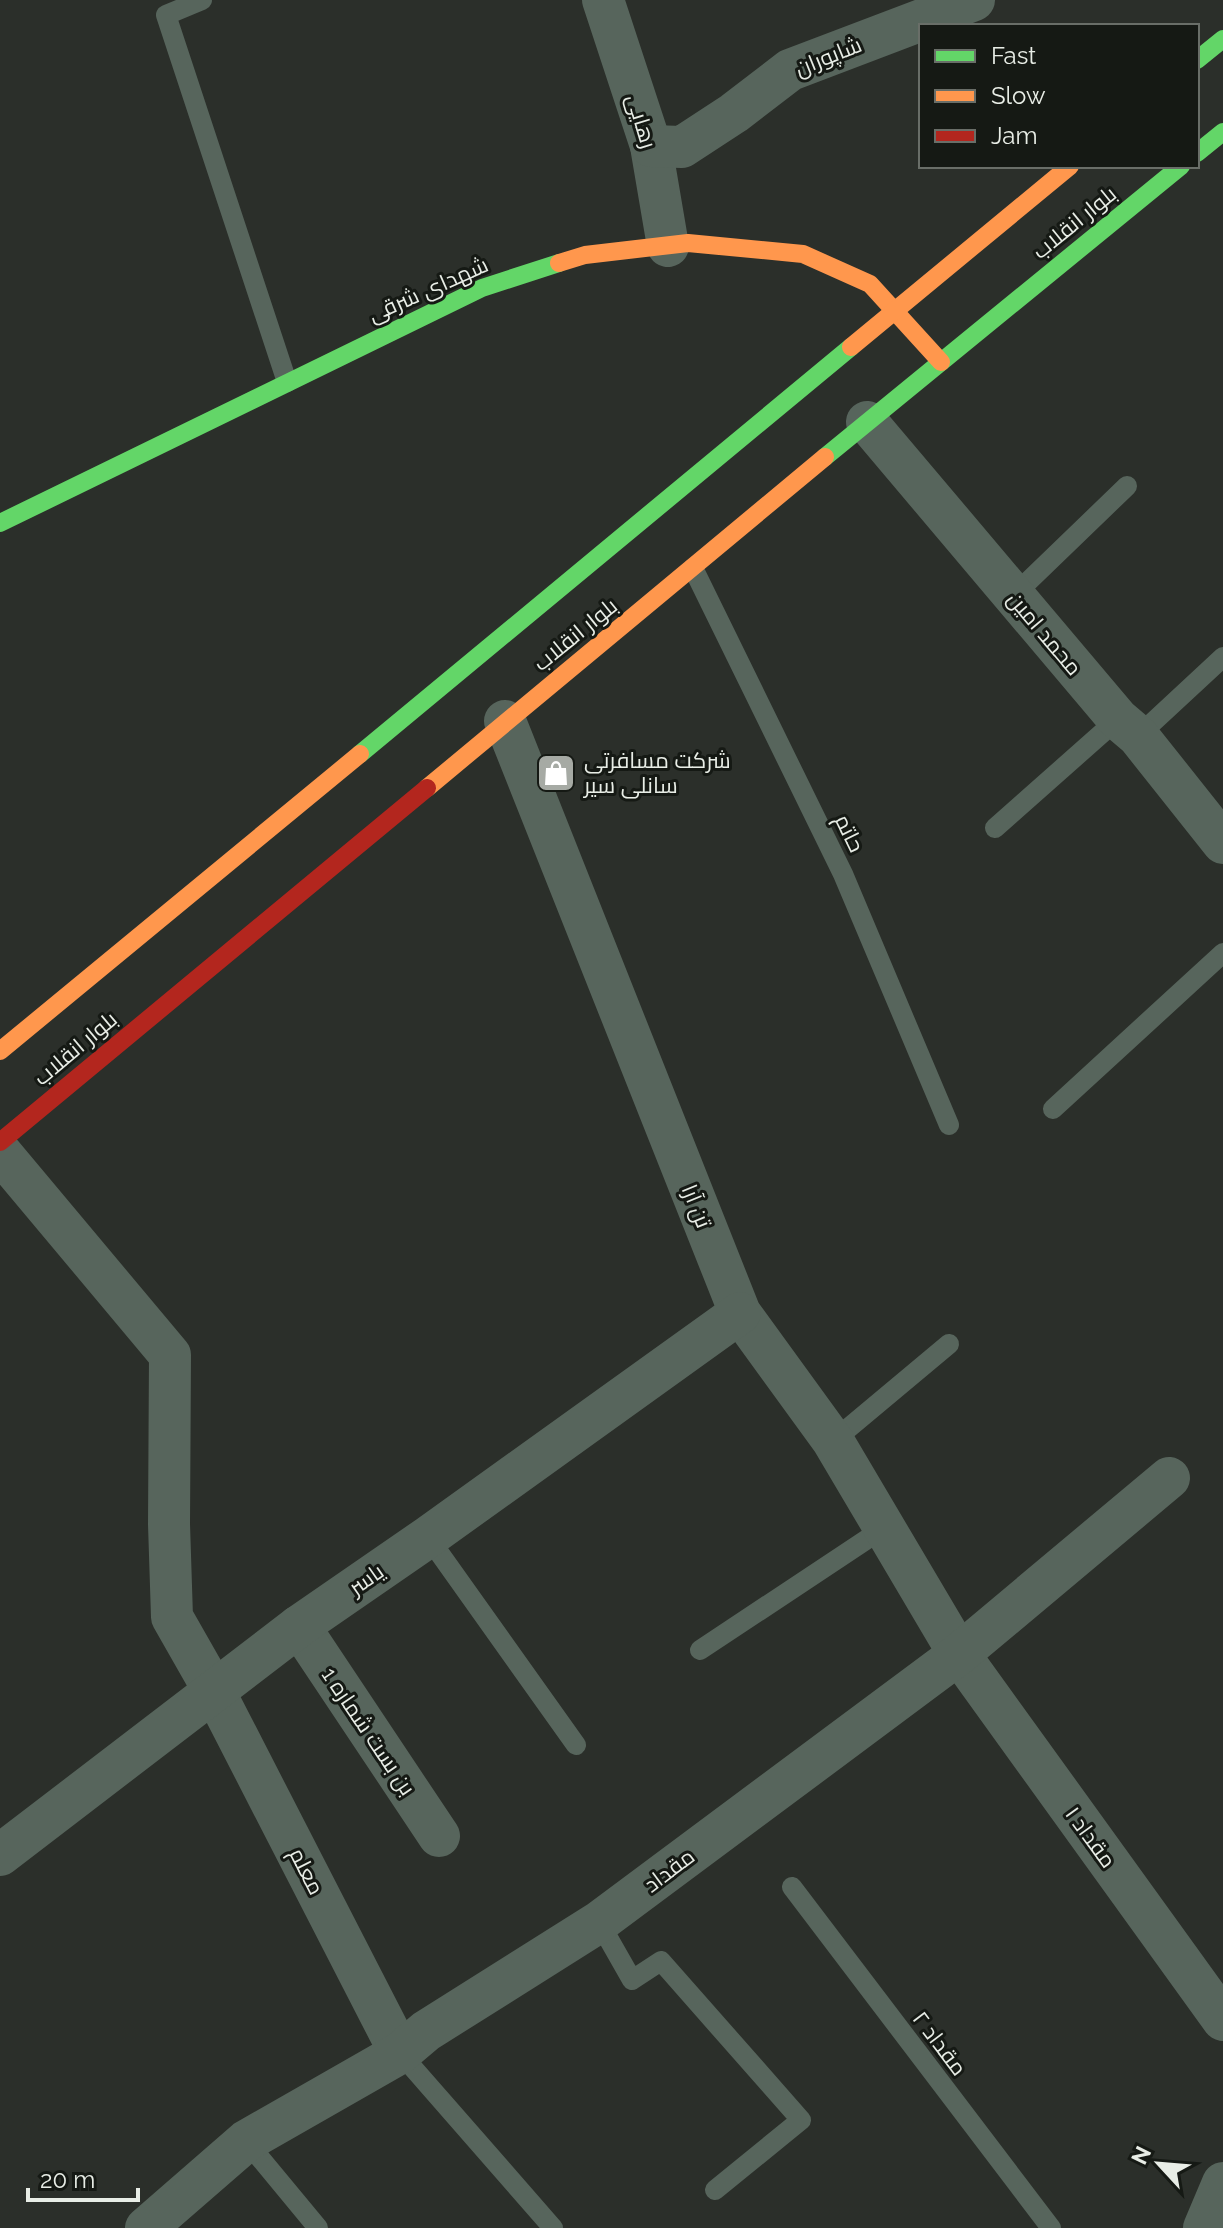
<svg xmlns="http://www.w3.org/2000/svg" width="1223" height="2228" font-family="Raleway,Cairo,sans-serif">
	<rect width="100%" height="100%" fill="#2b2f2a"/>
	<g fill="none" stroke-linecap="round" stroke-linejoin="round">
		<g stroke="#57655c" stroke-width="20">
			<path d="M202,0L166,15L287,382"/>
			<path d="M693,568L843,874L949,1125"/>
			<path d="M1013,596L1127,486"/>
			<path d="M1138,736L1223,657"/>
			<path d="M995,828L1118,719"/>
			<path d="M1053,1109L1223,953"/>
			<path d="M833,1441L949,1344"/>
			<path d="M428,1537L576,1745"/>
			<path d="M700,1650L884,1528"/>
			<path d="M792,1887L1051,2228"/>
			<path d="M599,1922L632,1980L661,1961L801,2120L715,2190"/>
			<path d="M400,2053L553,2228"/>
			<path d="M246,2141L318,2228"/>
		</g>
		<g stroke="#57655c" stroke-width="42">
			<path d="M603,0L651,146L668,246"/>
			<path d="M651,146L682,147L734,113L790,70L974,0"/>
			<path d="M867,422L1118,719L1138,736L1223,843"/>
			<path d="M505,721L740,1313L833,1441L959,1654L1223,2020"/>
			<path d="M0,1152L170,1355L169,1524L172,1617L213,1689L400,2053"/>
			<path d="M299,1626L439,1836"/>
			<path d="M0,1855L299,1626L428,1537L740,1313"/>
			<path d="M146,2228L246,2141L400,2053L426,2031L599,1922L959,1654L1169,1478"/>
			<path d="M1204,2228L1223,2183"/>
		</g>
		<g stroke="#63d668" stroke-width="18">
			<path d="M1197,60L1223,39"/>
			<path d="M1197,153L1223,132"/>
			<path d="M825,457L1181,166"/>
			<path d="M0,523L482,288L559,263"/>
			<path d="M360,754L851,347"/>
		</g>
		<g stroke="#ff974d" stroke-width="18">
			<path d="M559,263L585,255L688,243L803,254L870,284L941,362"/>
			<path d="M851,347L1070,166"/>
			<path d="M427,788L825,457"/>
			<path d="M0,1051L360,754"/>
		</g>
		<path stroke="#b3261e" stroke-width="18" d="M0,1142L427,788"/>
	</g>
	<defs>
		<symbol id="shop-square" viewBox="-11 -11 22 22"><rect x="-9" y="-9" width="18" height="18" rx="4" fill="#a6aaa4" stroke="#151914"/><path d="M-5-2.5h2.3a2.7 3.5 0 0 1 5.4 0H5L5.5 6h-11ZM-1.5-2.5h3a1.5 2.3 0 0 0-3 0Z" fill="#fff"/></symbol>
	</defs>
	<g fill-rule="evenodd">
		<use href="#shop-square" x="534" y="751" width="44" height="44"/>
	</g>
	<g text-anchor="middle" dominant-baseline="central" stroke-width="6" stroke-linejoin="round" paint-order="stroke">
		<g font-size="22" fill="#e8ede6" stroke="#151914">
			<text transform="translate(828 56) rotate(-22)">شاپوران</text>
			<text transform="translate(642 121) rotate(73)">رهایی</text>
			<text transform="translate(1074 222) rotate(-39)">بلوار انقلاب</text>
			<text transform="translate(428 289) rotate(-24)">شهدای شرقی</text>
			<text transform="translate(1045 633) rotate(50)">محمد امین</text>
			<text transform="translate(575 634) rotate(-39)">بلوار انقلاب</text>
			<text transform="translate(850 833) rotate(64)">حاتم</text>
			<text transform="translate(75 1048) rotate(-40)">بلوار انقلاب</text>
			<text transform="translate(697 1206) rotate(68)">تن آرا</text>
			<text transform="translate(366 1579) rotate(-35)">یاسر</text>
			<text transform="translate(369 1731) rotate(56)">بن بست شماره 1</text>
			<text transform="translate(1091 1837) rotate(54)">مقداد ۱</text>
			<text transform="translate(669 1870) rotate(-37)">مقداد</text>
			<text transform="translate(307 1871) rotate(63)">معلم</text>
			<text transform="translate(940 2043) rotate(53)">مقداد ۲</text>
		</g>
		<g font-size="22" fill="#e8ede6" stroke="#151914" text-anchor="start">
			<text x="584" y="760">شرکت مسافرتی<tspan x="584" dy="25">سانلی سیر</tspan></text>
		</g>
	</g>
	<rect x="919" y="24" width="280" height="144" fill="#151914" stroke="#696e68" stroke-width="2"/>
	<rect x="935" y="50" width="40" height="12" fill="#63d668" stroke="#696e68" stroke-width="2"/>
	<text x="991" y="64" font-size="24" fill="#e8ede6">Fast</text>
	<rect x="935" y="90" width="40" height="12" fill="#ff974d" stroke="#696e68" stroke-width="2"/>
	<text x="991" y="104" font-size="24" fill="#e8ede6">Slow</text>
	<rect x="935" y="130" width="40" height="12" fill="#b3261e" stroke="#696e68" stroke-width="2"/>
	<text x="991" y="144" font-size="24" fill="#e8ede6">Jam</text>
	<g transform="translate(1159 2164) rotate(296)" stroke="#151914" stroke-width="6" paint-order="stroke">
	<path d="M0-6L14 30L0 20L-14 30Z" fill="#e8ede6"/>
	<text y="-12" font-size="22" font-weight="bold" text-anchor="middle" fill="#e8ede6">N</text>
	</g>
	<path d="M28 2188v12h110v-12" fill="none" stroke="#e8ede6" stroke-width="4"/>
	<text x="40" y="2188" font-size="24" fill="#e8ede6" stroke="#151914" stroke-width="6" paint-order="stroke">20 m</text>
</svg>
